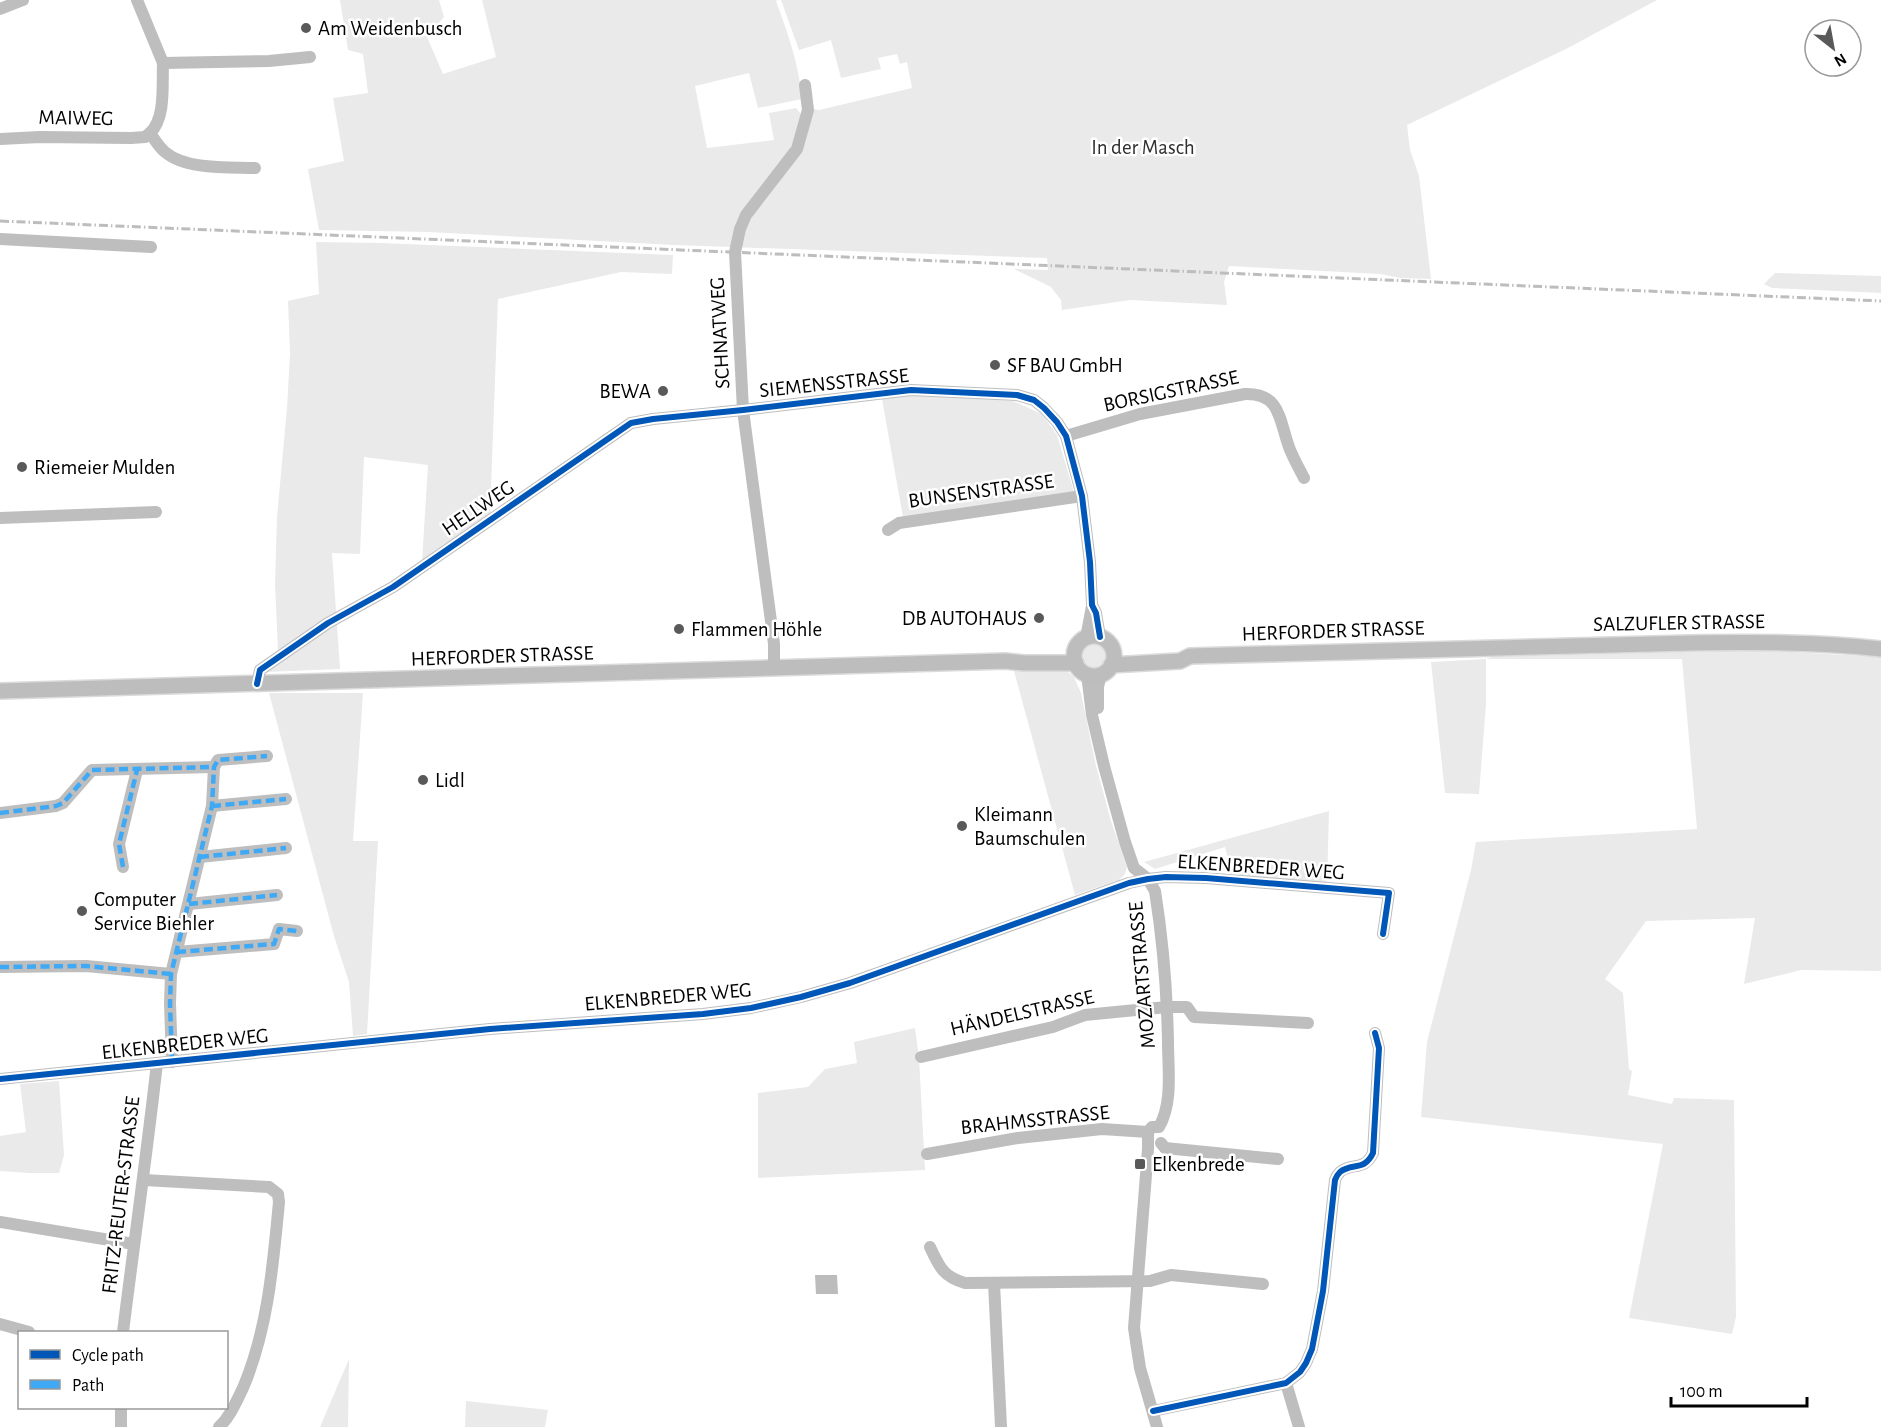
<svg xmlns="http://www.w3.org/2000/svg" width="1881" height="1427" font-family="'Alegreya Sans',sans-serif">
	<rect width="100%" height="100%" fill="#fff"/>
	<g fill="#eaeaea">
		<path d="M340,0H439L444,17L427,37L443,74L496,57L482,0H778L776,1C788,34 799,64 802,99L758,108L749,73L695,86L707,148L774,140L769,113L796,108L801,114L794,143L740,217L748,219L800,148L806,128L809,108L819,110L912,88L907,62L900,64L897,54L878,58L881,69L841,78L831,40L799,50L781,0H1657L1566,49L1407,125L1410,150L1419,176L1431,279L1400,278L1380,274L1229,266L1224,282L1227,305L1130,300L1062,310L1061,300L1051,287L1014,269L1048,270L1047,258L674,245L429,232L319,230L308,169L344,161L333,98L368,93L363,54L348,50Z"/>
		<path d="M316,242L381,243L673,255L672,274L621,272L498,299L490,515L422,562L428,465L364,457L360,554L332,553L340,669L264,672L278,650L275,584L277,517L287,408L290,353L288,301L319,294Z"/>
		<path d="M1775,273L1881,276V293L1772,288L1764,284Z"/>
		<path d="M912,395L1013,401L1042,414L1057,435L1074,492L903,517L882,399Z"/>
		<circle cx="1094" cy="656" r="13"/>
		<path d="M1754,650L1881,657V971L1801,970L1744,984L1755,918L1646,921L1605,979L1623,993L1629,1069L1632,1071L1628,1095L1672,1104L1674,1098L1734,1100L1736,1317L1732,1334L1629,1318L1663,1144L1421,1117L1427,1042L1471,870L1476,842L1697,829L1682,659H1486V704L1479,794L1445,793L1431,662L1486,659L1492,657Z"/>
		<path d="M1014,671H1067L1074,677L1081,693L1096,766L1111,821L1127,867L1125,874L1119,880L1075,895Z"/>
		<path d="M269,693H363L353,841H378L367,1034L353,1036L349,982L334,936Z"/>
		<path d="M1329,811L1327,883L1232,876L1225,847L1155,869L1144,862Z"/>
		<path d="M915,1028L919,1058L925,1170L758,1178V1093L808,1087L825,1069L857,1063L854,1042Z"/>
		<path d="M59,1081L64,1155L59,1173H29L0,1171V1136L26,1132L20,1084Z"/>
		<path d="M349,1359L348,1427H320Z"/>
		<path d="M466,1401L548,1410L545,1427H465Z"/>
	</g>
	<path fill="#bcbcbc" d="M837,1275L838,1294H816L815,1275Z"/>
	<g fill="none" stroke-linecap="round" stroke-linejoin="round">
		<defs>
			<g id="major">
				<circle cx="1094" cy="656" r="20"/>
				<path d="M1111,665L1180,661L1190,656L1691,643C1755,642 1818,642 1881,649"/>
				<path d="M0,691L1005,661L1024,663H1076"/>
			</g>
		</defs>
		<use href="#major" stroke="#dbdbdb" stroke-width="18"/>
		<g stroke="#bebebe" stroke-width="12">
			<path d="M137,0L163,63L269,61L310,57"/>
			<path d="M0,9L23,0"/>
			<path d="M150,133C166,118 162,85 163,63"/>
			<path d="M0,139L40,137L131,138L145,137L150,133C155,140 159,147 165,152C186,170 229,167 255,168"/>
			<path d="M0,239L151,247"/>
			<path d="M1066,436L1140,414L1245,394C1281,393 1279,420 1289,447C1293,458 1299,468 1304,478"/>
			<path d="M0,518L156,512"/>
			<path d="M888,530L899,523L1082,496"/>
			<path d="M1086,638L1092,606"/>
			<path d="M774,669V644L743,410L735,252L740,229L746,215L797,149L808,110L805,85"/>
			<path d="M1087,674L1092,715L1104,766L1125,842L1134,868L1148,879L1155,891C1163,941 1167,991 1168,1042C1168,1069 1173,1103 1159,1127H1152L1148,1132V1149L1134,1328L1140,1368L1157,1427"/>
			<path d="M257,684L260,670L328,623L393,587L631,423L653,419L743,410L911,390L1017,395L1034,400L1044,408L1057,422L1066,436L1082,496L1090,562L1092,605L1096,613L1100,637"/>
			<path d="M1098,708V687L1101,674"/>
			<path d="M212,806L286,799"/>
			<path d="M0,813L56,806L63,803L92,770L214,767"/>
			<path d="M200,857L286,848"/>
			<path d="M123,867L119,844L137,770"/>
			<path d="M189,904L277,895"/>
			<path d="M177,952L274,944L279,929L297,931"/>
			<path d="M0,967L86,966L171,974"/>
			<path d="M921,1057L1053,1027L1085,1015L1167,1007H1187L1194,1017L1308,1023"/>
			<path d="M172,1062L170,1003L171,974L212,806L214,767L218,760L267,756"/>
			<path d="M0,1079L490,1029L703,1014L751,1008L801,997L850,983L1129,883L1148,879L1166,877L1206,878L1389,893L1383,934"/>
			<path d="M1161,1143L1165,1148L1278,1159"/>
			<path d="M927,1154L1018,1138L1102,1129L1148,1132"/>
			<path d="M144,1180L269,1187L278,1194L279,1202C273,1265 268,1329 243,1388C236,1402 230,1417 219,1427"/>
			<path d="M0,1222L134,1244"/>
			<path d="M930,1247C939,1266 943,1277 965,1283L1150,1281L1171,1275L1263,1284"/>
			<path d="M994,1283L1001,1427"/>
			<path d="M0,1324L29,1332"/>
			<path d="M123,1332C134,1243 147,1153 157,1063"/>
			<path d="M1286,1383L1299,1427"/>
			<path d="M1153,1411L1286,1383L1300,1372L1306,1363L1312,1349L1323,1291L1335,1180C1336,1177 1338,1174 1340,1172C1352,1162 1364,1172 1373,1153L1379,1048L1375,1033"/>
			<path d="M121,1427V1408"/>
		</g>
		<use href="#major" stroke="#bdbdbd" stroke-width="15"/>
		<path stroke="#bdbdbd" stroke-width="3" stroke-dasharray="9 3 1.5 3" stroke-linecap="butt" d="M0,221L1881,301"/>
		<g stroke="#3fa9f5" stroke-width="4.5" stroke-dasharray="9 4.5" stroke-linecap="butt">
			<path d="M212,806L286,799"/>
			<path d="M0,813L56,806L63,803L92,770L214,767"/>
			<path d="M200,857L286,848"/>
			<path d="M123,867L119,844L137,770"/>
			<path d="M189,904L277,895"/>
			<path d="M177,952L274,944L279,929L297,931"/>
			<path d="M0,967L86,966L171,974"/>
			<path d="M172,1062L170,1003L171,974L212,806L214,767L218,760L267,756"/>
		</g>
		<defs>
			<g id="cycleway">
				<path d="M257,684L260,670L328,623L393,587L631,423L653,419L743,410L911,390L1017,395L1034,400L1044,408L1057,422L1066,436L1082,496L1090,562L1092,605L1096,613L1100,637"/>
				<path d="M0,1079L490,1029L703,1014L751,1008L801,997L850,983L1129,883L1148,879L1166,877L1206,878L1389,893L1383,934"/>
				<path d="M1153,1411L1286,1383L1300,1372L1306,1363L1312,1349L1323,1291L1335,1180C1336,1177 1338,1174 1340,1172C1352,1162 1364,1172 1373,1153L1379,1048L1375,1033"/>
			</g>
		</defs>
		<use href="#cycleway" stroke="#fff" stroke-width="10"/>
		<use href="#cycleway" stroke="#0057b8" stroke-width="6"/>
	</g>
	<g fill="#595959" stroke="#fff" stroke-width="2">
		<circle cx="306" cy="28" r="6"/>
		<circle cx="995" cy="365" r="6"/>
		<circle cx="663" cy="391" r="6"/>
		<circle cx="22" cy="467" r="6"/>
		<circle cx="1039" cy="618" r="6"/>
		<circle cx="679" cy="629" r="6"/>
		<circle cx="423" cy="780" r="6"/>
		<circle cx="962" cy="826" r="6"/>
		<circle cx="82" cy="911" r="6"/>
		<rect x="1134" y="1158" width="12" height="12" rx="3"/>
	</g>
	<g text-anchor="middle" dominant-baseline="central" stroke-width="5" stroke-linejoin="round" paint-order="stroke">
		<g font-size="21" fill="#000" stroke="#fff" text-anchor="start">
			<text x="318" y="28">Am Weidenbusch</text>
			<text x="1007" y="365">SF BAU GmbH</text>
			<text x="651" y="391" text-anchor="end">BEWA</text>
			<text x="34" y="467">Riemeier Mulden</text>
			<text x="1027" y="618" text-anchor="end">DB AUTOHAUS</text>
			<text x="691" y="629">Flammen Höhle</text>
			<text x="435" y="780">Lidl</text>
			<text x="974" y="814">Kleimann<tspan x="974" dy="24">Baumschulen</tspan></text>
			<text x="94" y="899">Computer<tspan x="94" dy="24">Service Biehler</tspan></text>
			<text x="1152" y="1164">Elkenbrede</text>
		</g>
		<g font-size="21" fill="#000" stroke="#fff">
			<text transform="translate(76 118) rotate(1)">MAIWEG</text>
			<text transform="translate(720 333) rotate(-93)">SCHNATWEG</text>
			<text transform="translate(834 383) rotate(-6)">SIEMENSSTRASSE</text>
			<text transform="translate(1171 391) rotate(-12)">BORSIGSTRASSE</text>
			<text transform="translate(981 491) rotate(-8)">BUNSENSTRASSE</text>
			<text transform="translate(478 508) rotate(-34)">HELLWEG</text>
			<text transform="translate(1679 623) rotate(-1)">SALZUFLER STRASSE</text>
			<text transform="translate(1333 631) rotate(-2)">HERFORDER STRASSE</text>
			<text transform="translate(502 656) rotate(-2)">HERFORDER STRASSE</text>
			<text transform="translate(1261 867) rotate(4)">ELKENBREDER WEG</text>
			<text transform="translate(1142 975) rotate(-95)">MOZARTSTRASSE</text>
			<text transform="translate(668 997) rotate(-5)">ELKENBREDER WEG</text>
			<text transform="translate(1022 1013) rotate(-13)">HÄNDELSTRASSE</text>
			<text transform="translate(185 1044) rotate(-6)">ELKENBREDER WEG</text>
			<text transform="translate(1035 1120) rotate(-6)">BRAHMSSTRASSE</text>
			<text transform="translate(121 1195) rotate(-83)">FRITZ-REUTER-STRASSE</text>
		</g>
		<g font-size="21" fill="#2f2f2f" stroke="#fff">
			<text x="1143" y="147">In der Masch</text>
		</g>
	</g>
	<rect x="18" y="1331" width="210" height="78" fill="#ffffff" stroke="#999999" stroke-width="1.5"/>
	<rect x="30" y="1350" width="30" height="9" fill="#0057b8" stroke="#999999" stroke-width="1.5"/>
	<text x="72" y="1361" font-size="18" fill="#000000">Cycle path</text>
	<rect x="30" y="1380" width="30" height="9" fill="#3fa9f5" stroke="#999999" stroke-width="1.5"/>
	<text x="72" y="1391" font-size="18" fill="#000000">Path</text>
	<g transform="translate(1833 48) rotate(149)"><circle r="28" fill="#ffffff" stroke="#999999" stroke-width="1.5"/>
	<path d="M0-4.5L10 22L0 15L-10 22Z" fill="#595959"/>
	<text y="-9" font-size="16" font-weight="bold" text-anchor="middle" fill="#000000">N</text>
	</g>
	<path d="M1671 1397v9h136v-9" fill="none" stroke="#000000" stroke-width="3"/>
	<text x="1680" y="1397" font-size="18" fill="#000000" stroke="#ffffff" stroke-width="4.5" paint-order="stroke">100 m</text>
</svg>
